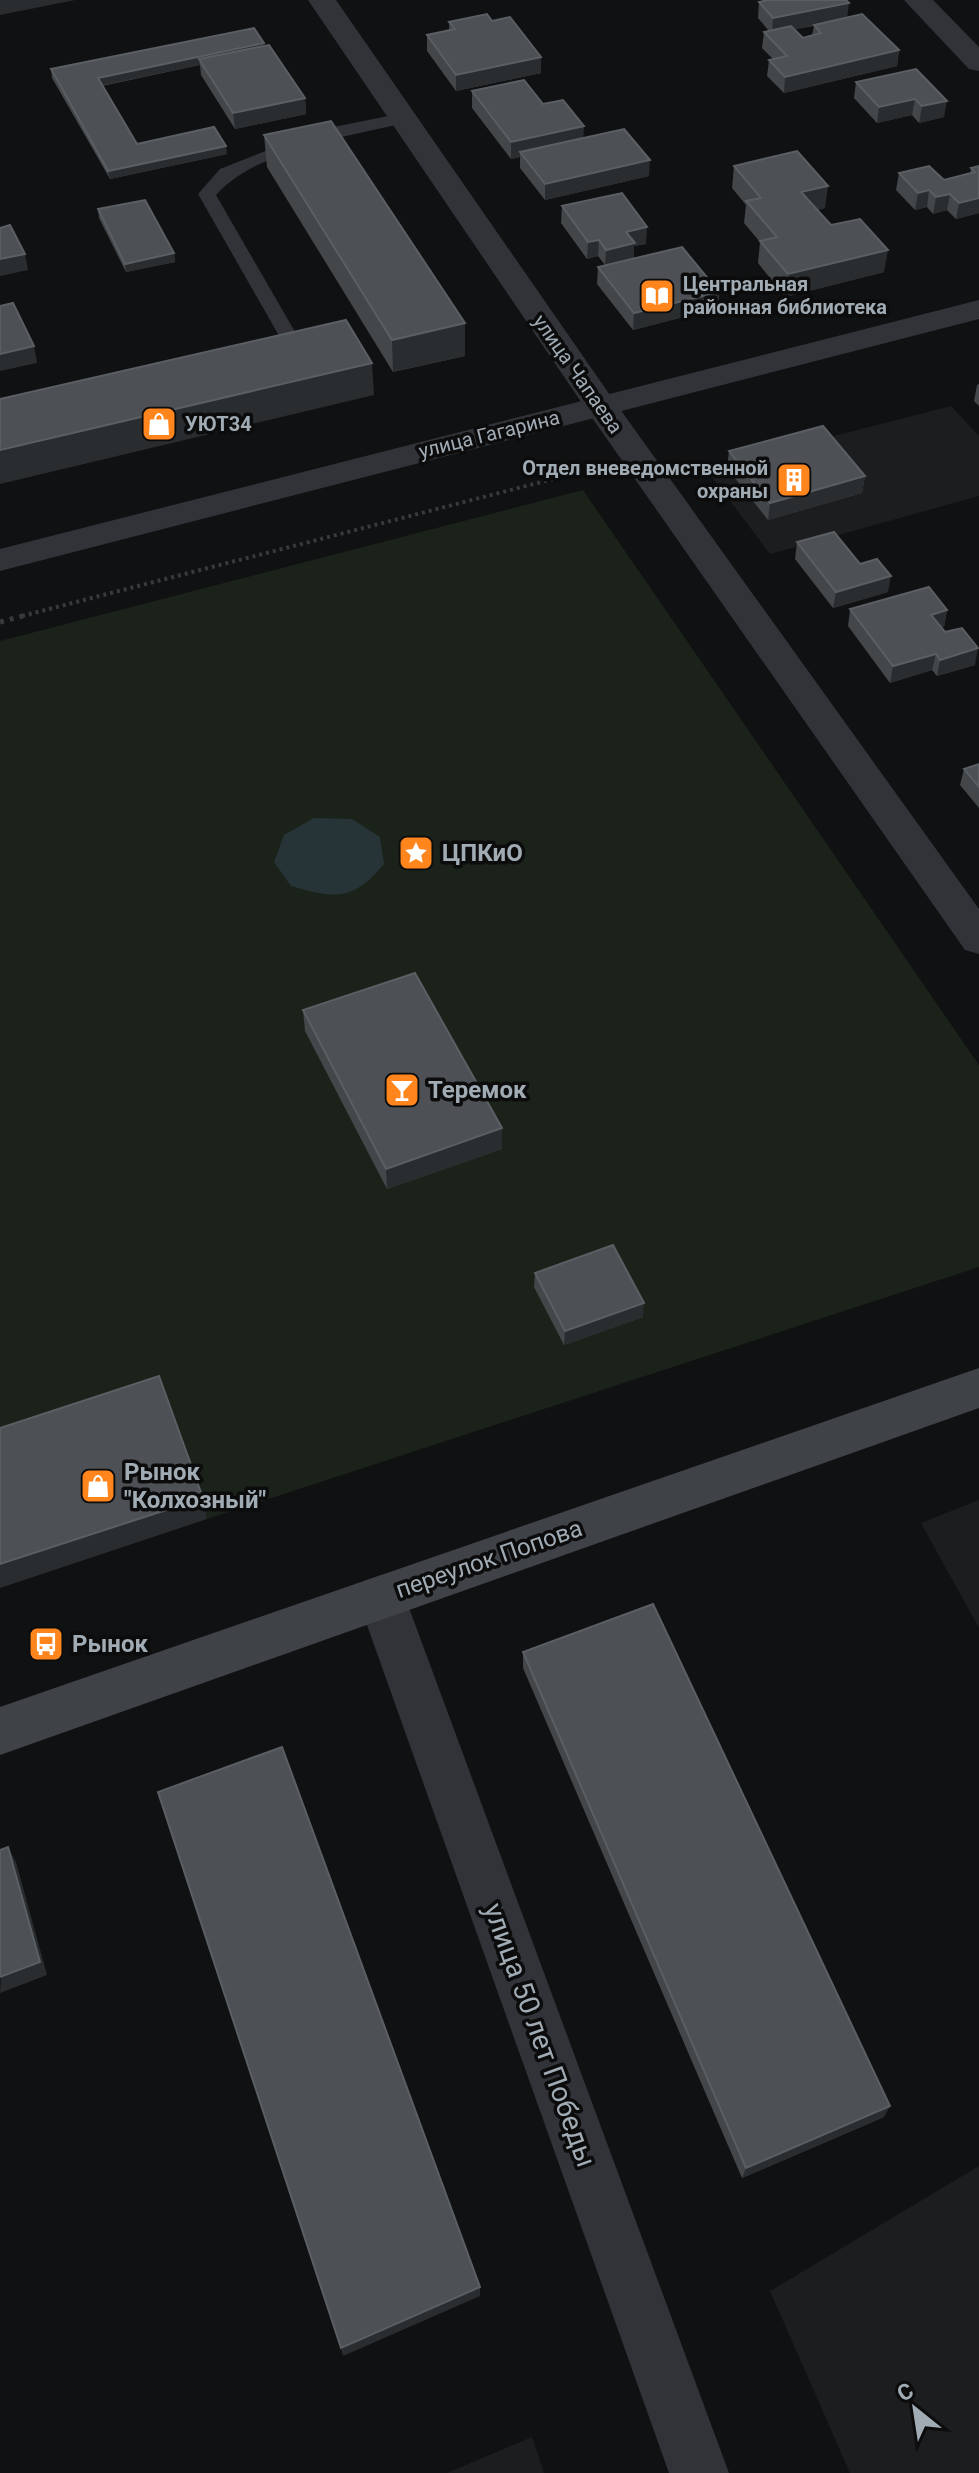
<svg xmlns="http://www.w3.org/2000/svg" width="979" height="2473" font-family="Roboto,sans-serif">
	<rect width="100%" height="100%" fill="#101112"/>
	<g fill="#1c1d1f">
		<path d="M951,406L979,436V496L770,554L706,469Z"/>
		<path d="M979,1500V1628L921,1523Z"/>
		<path d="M979,2166V2473H850L770,2291Z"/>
		<path d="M532,2437L544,2473H447Z"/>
	</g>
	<path fill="#1b221a" d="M583,490L979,1065V1267L207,1519L164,1399L0,1452V641Z"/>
	<path fill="#263337" d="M314,818L352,819L380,837L384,864C353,901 336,899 291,886L274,862L284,835Z"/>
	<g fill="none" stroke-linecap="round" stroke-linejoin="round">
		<path stroke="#373b3f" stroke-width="4" stroke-dasharray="3 4" stroke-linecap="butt" d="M22,616L592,469"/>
		<path stroke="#373b3f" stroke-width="5" stroke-dasharray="4 6" stroke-linecap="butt" d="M0,622L30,614"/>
		<path fill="#313338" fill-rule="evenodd" d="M403,113L409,114V122C351,136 257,149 216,195L302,344L293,350L266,352V344L282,341L198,194L220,169L319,130Z"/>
		<g fill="#313338" fill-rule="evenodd">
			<path d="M308,0H336L612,398L979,909V954L965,950L588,412Z"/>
			<path d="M904,0H933L979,47V71L969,69Z"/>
		</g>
		<g fill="#313338" fill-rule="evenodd">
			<path d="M979,300V319L0,571V549Z"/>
			<path d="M381,1575L398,1581L405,1597L729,2473H669L357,1597L364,1581Z"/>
		</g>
		<path fill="#3f4348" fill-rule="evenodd" d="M979,1368V1408L0,1755V1707Z"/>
	</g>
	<g fill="#43474a" fill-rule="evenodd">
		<path d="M759,2L847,17L899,50L897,66L784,93L767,76L769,60L773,59L762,48L764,32L769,31L758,18ZM814,26L812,35L803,38L795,29Z"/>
		<path d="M492,21L541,57V73L456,91L427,51V35L449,31V22Z"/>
		<path d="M265,46L305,98L306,114L235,129L201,75L200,65L102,86L137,144L227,154L110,179L52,78L51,69Z"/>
		<path d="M916,69L944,117L919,123L912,115L877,123L854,98L856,82Z"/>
		<path d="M472,91L543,104L583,138L649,176L545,200L520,168V157L511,159L472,108Z"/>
		<path d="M264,135L465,323V356L393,372L267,167Z"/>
		<path d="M734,166L825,208L817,210L831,225L884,272L785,297L758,263L760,242L744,223L746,205L732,188Z"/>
		<path d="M979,166V213L956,219L947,210L933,214L927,207L915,210L896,190L899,173L944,180L970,174L971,168Z"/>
		<path d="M562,206L646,244L634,246V258L719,292L718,308L633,330L597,284L598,267L605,265L598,256L587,259L561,223Z"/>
		<path d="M98,209L174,253L175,262L126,272L99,218Z"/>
		<path d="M979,384V406L974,401L977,385Z"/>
		<path d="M729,451L865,476L862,493L768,520L727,468Z"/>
		<path d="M797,542L860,564L888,592L833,608L795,559Z"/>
		<path d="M850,609L947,610L944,627H941L975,665L937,676L932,670L890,683L848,626Z"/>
		<path d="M979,764V808L960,785L964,769Z"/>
		<path d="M303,1010L502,1128V1149L387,1189L305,1031Z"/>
		<path d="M535,1273L643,1317L564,1345L534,1287Z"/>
		<path d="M523,1652L884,2117L742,2178L523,1668Z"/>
	</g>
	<g fill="#2a2d2f">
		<path d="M0,0H75L0,15Z"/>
		<path d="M849,3L847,19L772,34L773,18Z"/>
		<path d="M264,43L265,52L199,59L200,65L99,86L98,78Z"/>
		<path d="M899,50L897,66L784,93L785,77Z"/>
		<path d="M541,57V73L456,91V75Z"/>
		<path d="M305,98L306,114L235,129L233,113Z"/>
		<path d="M915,99L912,115L877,123L879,107Z"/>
		<path d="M947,101L944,117L919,123L922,106Z"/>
		<path d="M584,126L583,143L520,152V157L511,159V142Z"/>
		<path d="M226,146L227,154L110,179L108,171Z"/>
		<path d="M650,160L649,176L545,200V184Z"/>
		<path d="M828,186L825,208L799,214L801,192Z"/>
		<path d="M929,190L927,207L915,210L918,193Z"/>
		<path d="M950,194L947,210L933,214L936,197Z"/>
		<path d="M979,198V213L956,219L959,203Z"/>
		<path d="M647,227L646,244L634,246V259L605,266L606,250L626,232Z"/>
		<path d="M599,240L598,256L587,259L588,242Z"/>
		<path d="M888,250L884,272L785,297L788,274Z"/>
		<path d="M174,253L175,262L126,272L125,264Z"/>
		<path d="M25,254L28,270L0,276V259Z"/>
		<path d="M719,292L718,308L633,330L634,313Z"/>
		<path d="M465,323V356L393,372L392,340Z"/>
		<path d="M34,346L37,363L0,371V354Z"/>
		<path d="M372,363L374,395L0,484V450Z"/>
		<path d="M865,476L862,493L768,520L770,503Z"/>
		<path d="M891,576L888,592L833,608L836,592Z"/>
		<path d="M947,610L944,627L928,631L931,615Z"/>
		<path d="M978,648L975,665L937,676L940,660Z"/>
		<path d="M936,654L932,670L890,683L893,666Z"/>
		<path d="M502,1128V1149L387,1189L386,1169Z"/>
		<path d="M644,1303L643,1317L564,1345L565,1331Z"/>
		<path d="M203,1498L207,1519L0,1588V1564Z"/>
		<path d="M8,1847L16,1862L47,1975L0,1993Z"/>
		<path d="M890,2106L884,2117L742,2178L746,2168Z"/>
		<path d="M480,2287V2296L343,2356L341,2348Z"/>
	</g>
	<g fill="#4d5155" stroke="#5a5f64" stroke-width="2">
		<path d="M768,0H846L849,3L773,18L759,2Z"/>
		<path d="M487,14L492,21L510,17L541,57L456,75L427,35L455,29L449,22Z"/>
		<path d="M862,14L899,50L785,77L769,60L787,56L764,32L791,26L803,38L821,33L814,25Z"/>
		<path d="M254,28L264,43L98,78L137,144L214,127L226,146L108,171L51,69Z"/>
		<path d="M269,45L305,98L233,113L199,59Z"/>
		<path d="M916,69L947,101L922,106L915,99L879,107L856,82Z"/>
		<path d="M524,80L543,104L563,100L584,126L511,142L472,91Z"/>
		<path d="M331,121L465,323L392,340L264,135Z"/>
		<path d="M624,129L650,160L545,184L520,152Z"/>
		<path d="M797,151L828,186L801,192L831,225L860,219L888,250L788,274L760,241L777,237L746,201L761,198L734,166Z"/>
		<path d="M929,166L944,180L975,172L971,168L979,166V198L959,203L950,194L936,197L929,190L918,193L899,173Z"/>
		<path d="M622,193L647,227L626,232L635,243L606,250L599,240L588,242L562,206Z"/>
		<path d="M145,200L174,253L125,264L98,209Z"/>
		<path d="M10,225L25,254L0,259V228Z"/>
		<path d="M682,247L719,292L634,313L598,267Z"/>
		<path d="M13,303L34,346L0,354V306Z"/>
		<path d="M346,320L372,363L0,450V399Z"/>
		<path d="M823,426L865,476L770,503L729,451Z"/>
		<path d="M834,532L860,564L877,559L891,576L836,592L797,542Z"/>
		<path d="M929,587L947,610L931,615L945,632L962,628L978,648L940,660L936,654L893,666L850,609Z"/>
		<path d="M979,764V787L964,769Z"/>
		<path d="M415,973L502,1128L386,1169L303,1010Z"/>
		<path d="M613,1245L644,1303L565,1331L535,1273Z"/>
		<path d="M159,1376L203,1498L0,1564V1428Z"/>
		<path d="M653,1604L890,2106L746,2168L523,1652Z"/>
		<path d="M282,1747L480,2287L341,2348L158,1792Z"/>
		<path d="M8,1847L40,1962L0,1977V1850Z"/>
	</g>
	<defs>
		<symbol id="library-square" viewBox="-11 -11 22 22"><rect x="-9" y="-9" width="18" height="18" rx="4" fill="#ff851c" stroke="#0c0c0d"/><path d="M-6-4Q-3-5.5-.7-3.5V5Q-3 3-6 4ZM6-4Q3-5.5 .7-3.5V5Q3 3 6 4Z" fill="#fff"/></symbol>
		<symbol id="shop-square" viewBox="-11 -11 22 22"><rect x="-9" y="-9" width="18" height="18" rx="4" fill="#ff851c" stroke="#0c0c0d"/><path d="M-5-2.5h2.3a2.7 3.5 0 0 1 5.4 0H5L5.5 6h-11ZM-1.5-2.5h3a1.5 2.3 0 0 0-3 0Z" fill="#fff"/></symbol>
		<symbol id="building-square" viewBox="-11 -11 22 22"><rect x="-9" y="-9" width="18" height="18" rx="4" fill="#ff851c" stroke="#0c0c0d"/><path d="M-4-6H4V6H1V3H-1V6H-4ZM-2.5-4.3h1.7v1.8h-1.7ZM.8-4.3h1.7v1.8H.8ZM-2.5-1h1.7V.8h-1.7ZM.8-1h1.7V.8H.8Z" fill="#fff"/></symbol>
		<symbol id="sight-square" viewBox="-11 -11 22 22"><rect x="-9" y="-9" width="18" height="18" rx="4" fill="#ff851c" stroke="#0c0c0d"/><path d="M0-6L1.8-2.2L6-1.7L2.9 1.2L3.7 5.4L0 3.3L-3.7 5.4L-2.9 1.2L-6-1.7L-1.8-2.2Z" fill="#fff"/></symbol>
		<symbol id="bar-square" viewBox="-11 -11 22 22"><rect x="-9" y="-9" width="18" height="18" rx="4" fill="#ff851c" stroke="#0c0c0d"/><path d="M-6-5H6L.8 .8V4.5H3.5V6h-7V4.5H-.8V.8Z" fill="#fff"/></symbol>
		<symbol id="bus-square" viewBox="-11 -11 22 22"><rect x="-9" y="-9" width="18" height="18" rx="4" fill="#ff851c" stroke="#0c0c0d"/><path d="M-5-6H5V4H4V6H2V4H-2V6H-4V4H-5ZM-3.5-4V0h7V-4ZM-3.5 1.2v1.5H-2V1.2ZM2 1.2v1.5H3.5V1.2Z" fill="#fff"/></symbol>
	</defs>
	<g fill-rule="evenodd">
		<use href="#library-square" x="637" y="276" width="40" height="40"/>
		<use href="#shop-square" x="139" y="404" width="40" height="40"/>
		<use href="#building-square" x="774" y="460" width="40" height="40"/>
		<use href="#sight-square" x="396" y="833" width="40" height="40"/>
		<use href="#bar-square" x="382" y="1070" width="40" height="40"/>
		<use href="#shop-square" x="78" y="1466" width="40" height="40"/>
		<use href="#bus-square" x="26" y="1624" width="40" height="40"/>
	</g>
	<g text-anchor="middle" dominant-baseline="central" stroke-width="7" stroke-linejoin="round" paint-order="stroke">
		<g font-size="20" font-weight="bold" fill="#a0abb4" stroke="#0c0c0d" text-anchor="start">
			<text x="683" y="284">Центральная<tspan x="683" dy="23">районная библиотека</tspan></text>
			<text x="185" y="424">УЮТ34</text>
			<text x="768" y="468" text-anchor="end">Отдел вневедомственной<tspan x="768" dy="23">охраны</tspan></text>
		</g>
		<g font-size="20" fill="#a0abb4" stroke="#0c0c0d">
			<text transform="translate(578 374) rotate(55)">улица Чапаева</text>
			<text transform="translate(489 434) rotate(-14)">улица Гагарина</text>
		</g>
		<g font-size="24" font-weight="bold" fill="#a0abb4" stroke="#0c0c0d" text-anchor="start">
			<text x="442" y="853">ЦПКиО</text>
			<text x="428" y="1090">Теремок</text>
			<text x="124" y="1472">Рынок<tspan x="124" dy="28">"Колхозный"</tspan></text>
			<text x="72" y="1644">Рынок</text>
		</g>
		<g font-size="24" fill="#a0abb4" stroke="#0c0c0d">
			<text transform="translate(489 1559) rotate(-19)">переулок Попова</text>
		</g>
		<g font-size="28" fill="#a0abb4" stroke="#0c0c0d">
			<text transform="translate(540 2035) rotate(70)">улица 50 лет Победы</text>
		</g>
	</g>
	<g transform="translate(915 2409) rotate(330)" stroke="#0c0c0d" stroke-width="6" paint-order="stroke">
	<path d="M0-6L14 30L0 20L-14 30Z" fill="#a0abb4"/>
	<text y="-12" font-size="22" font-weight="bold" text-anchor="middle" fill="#a0abb4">С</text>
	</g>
</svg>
